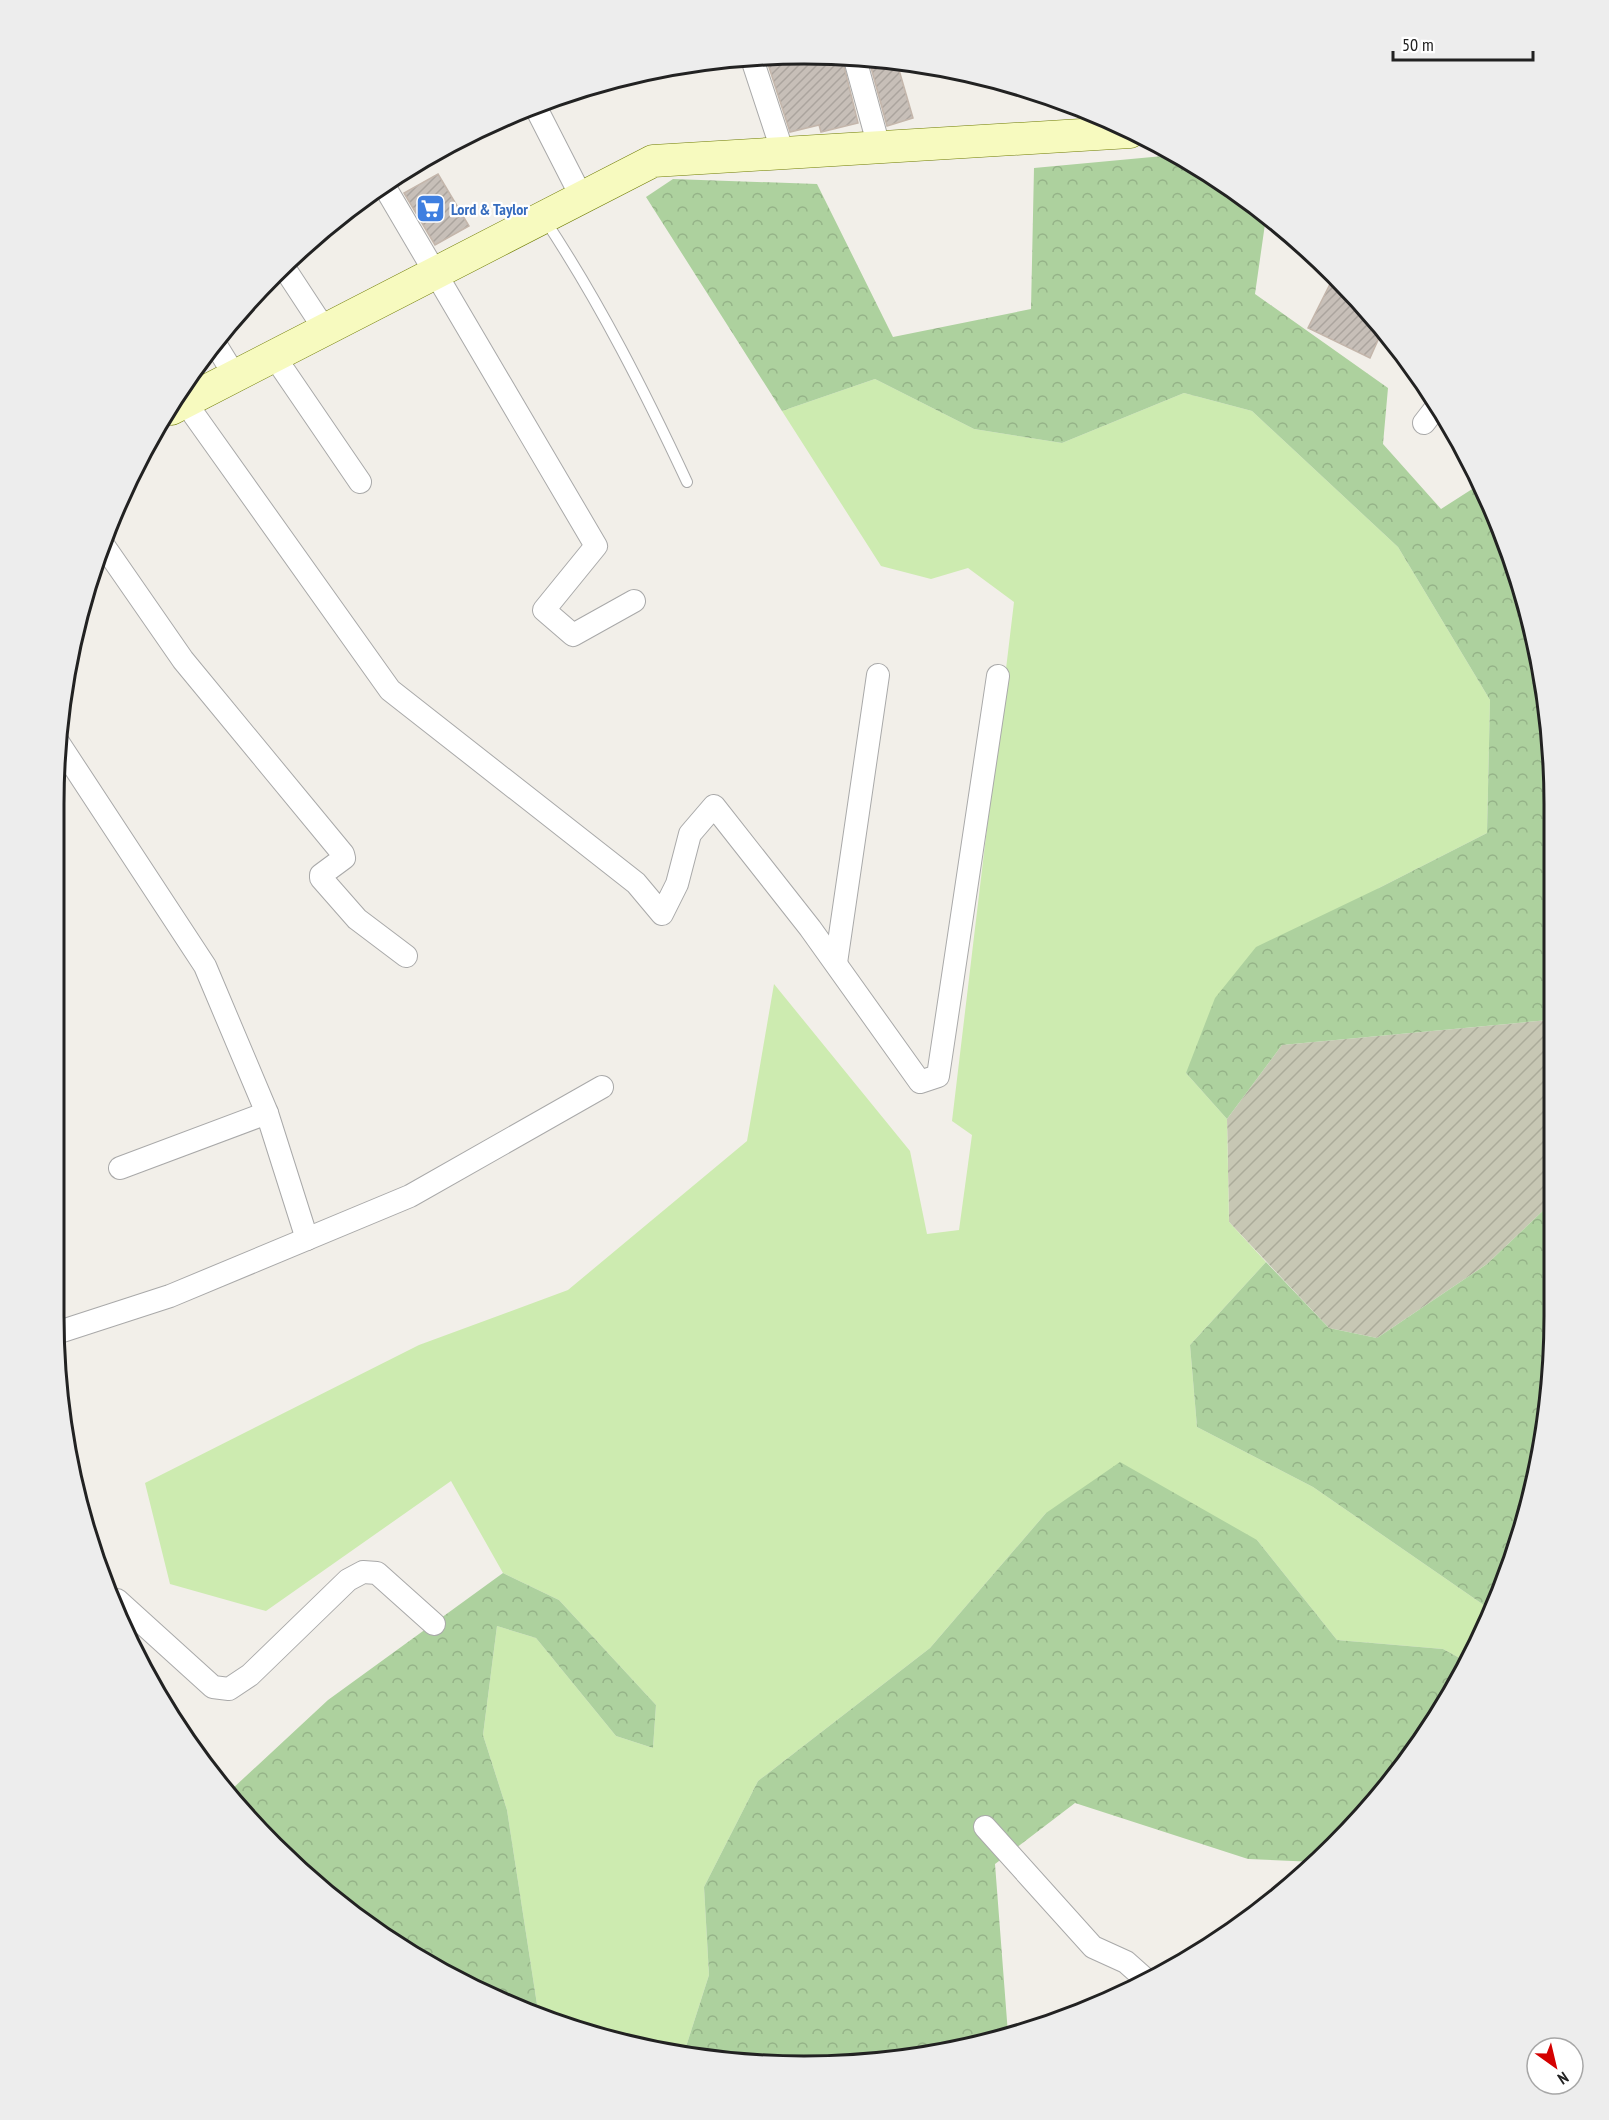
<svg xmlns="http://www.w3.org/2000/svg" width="1609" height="2120" font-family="'PT Sans Narrow',sans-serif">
	<defs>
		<pattern id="construction-furrows" width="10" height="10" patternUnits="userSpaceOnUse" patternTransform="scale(1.5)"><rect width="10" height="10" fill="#c7c7b4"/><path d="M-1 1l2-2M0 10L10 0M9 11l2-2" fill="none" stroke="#abab9a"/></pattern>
		<pattern id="forest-crowns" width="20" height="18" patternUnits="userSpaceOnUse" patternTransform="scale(1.5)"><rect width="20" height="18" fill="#add19e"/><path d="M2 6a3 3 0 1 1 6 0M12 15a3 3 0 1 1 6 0" fill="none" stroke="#95b388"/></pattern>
		<pattern id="building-hatch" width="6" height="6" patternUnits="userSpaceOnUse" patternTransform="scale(1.5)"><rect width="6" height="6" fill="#c7bfb8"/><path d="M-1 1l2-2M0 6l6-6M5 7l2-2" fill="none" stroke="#aba49e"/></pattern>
	</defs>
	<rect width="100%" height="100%" fill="#f2efe9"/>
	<path fill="url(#construction-furrows)" d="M1549,1020V1205L1487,1264L1377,1338L1329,1328L1229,1222L1227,1119L1282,1045Z"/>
	<path fill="#cdebb0" d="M875,379L974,429L1062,443L1184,393L1252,411L1398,547L1490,700L1487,833L1379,888L1186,1073L1227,1119L1229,1222L1266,1262L1190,1345L1197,1427L1313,1487L1491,1610L1467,1662L1443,1649L1337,1640L1257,1540L1046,1513L930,1648L758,1781L704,1887L709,1975L684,2053L658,2052L538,2011L507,1810L483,1735L497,1626L536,1638L616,1736L653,1748L656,1705L559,1600L503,1573L451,1481L266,1611L170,1584L145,1483L419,1345L568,1290L747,1141L774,984L910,1151L927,1234L959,1230L972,1135L952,1121L1014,602L968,568L931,579L881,566L782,411Z"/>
	<g fill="url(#forest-crowns)">
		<path d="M1174,155L1221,180L1266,217L1255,294L1388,388L1383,444L1441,509L1480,484L1498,518L1549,707V1020L1282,1045L1227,1119L1186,1073L1215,998L1256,947L1379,888L1487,833L1490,700L1398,547L1252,411L1184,393L1062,443L974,429L875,379L782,411L646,197L673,179L817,184L893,337L1031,309L1034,168Z"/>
		<path d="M1549,1205V1414L1515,1557L1491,1610L1313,1487L1197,1427L1190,1345L1266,1262L1329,1328L1377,1338L1487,1264Z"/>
		<path d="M1120,1462L1257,1540L1337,1640L1443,1649L1467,1662L1454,1691L1335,1846L1316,1862L1248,1859L1075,1803L995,1864L1008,2034L854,2064L684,2053L709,1975L704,1887L758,1781L930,1648L1046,1513Z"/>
		<path d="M503,1573L559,1600L656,1705L653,1748L616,1736L536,1638L497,1626L483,1735L507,1810L538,2011L472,1988L348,1911L274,1846L231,1790L328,1700Z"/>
	</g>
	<g fill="url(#building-hatch)" stroke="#c4b6ab" stroke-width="1.5">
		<path d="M804,54L842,58L858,123L821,132L819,125L790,132L766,58Z"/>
		<path d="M869,60L897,63L913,118L887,126Z"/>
		<path d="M438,174L469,226L435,245L404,193Z"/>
		<path d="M1335,274L1382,331L1370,358L1308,328Z"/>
	</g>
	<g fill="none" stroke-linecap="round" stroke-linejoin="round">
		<defs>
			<path id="lane" d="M545,220C600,303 645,392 687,482"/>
			<g id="street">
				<path d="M752,59L783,153"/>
				<path d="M855,59L879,147"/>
				<path d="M535,106L582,198"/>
				<path d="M383,184L596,546L544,610L573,635L634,601"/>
				<path d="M283,266L325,330"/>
				<path d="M214,342L235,376"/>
				<path d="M274,356L360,482"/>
				<path d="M185,402L390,690L636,883L662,914L677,884L690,834L714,806L810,928L920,1082L938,1076L998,676"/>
				<path d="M1424,423L1438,405"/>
				<path d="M104,546L183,660L343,854L344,858L321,875V878L357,919L406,956"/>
				<path d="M58,742L205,966L267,1113L307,1239"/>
				<path d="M836,963L878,675"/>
				<path d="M120,1168L267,1113"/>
				<path d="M56,1333L170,1296L410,1196L602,1087"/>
				<path d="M117,1600L213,1687L229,1689L250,1675L348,1580L363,1572L377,1573L434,1624"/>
				<path d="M985,1827L1093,1947L1126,1962L1144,1978"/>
			</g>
			<path id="secondary" d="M171,409L653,161L1130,132"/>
		</defs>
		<use href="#lane" stroke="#a9a9a9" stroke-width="12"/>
		<use href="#street" stroke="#a9a9a9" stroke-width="24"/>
		<use href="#secondary" stroke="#707d05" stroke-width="33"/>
		<use href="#lane" stroke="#fff" stroke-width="10"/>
		<use href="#street" stroke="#fff" stroke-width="22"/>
		<use href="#secondary" stroke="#f7fabf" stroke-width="32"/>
	</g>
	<defs>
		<symbol id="supermarket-square" viewBox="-11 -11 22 22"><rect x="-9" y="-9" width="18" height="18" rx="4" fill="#3f7fe0" stroke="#fff"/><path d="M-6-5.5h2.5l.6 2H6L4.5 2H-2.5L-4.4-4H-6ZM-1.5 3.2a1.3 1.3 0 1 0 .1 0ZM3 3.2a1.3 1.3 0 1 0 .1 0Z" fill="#fff"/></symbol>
	</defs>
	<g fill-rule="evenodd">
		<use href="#supermarket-square" x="414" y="192" width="33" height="33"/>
	</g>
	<g text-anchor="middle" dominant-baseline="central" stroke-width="4.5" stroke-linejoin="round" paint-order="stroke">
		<g font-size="16" font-weight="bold" fill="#366cbe" stroke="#fff" text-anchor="start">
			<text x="451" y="209">Lord &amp; Taylor</text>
		</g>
	</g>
	<path d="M0 0H1609V2120H0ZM804 64H804A740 740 0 0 1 1544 804V1316A740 740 0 0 1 804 2056H804A740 740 0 0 1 64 1316V804A740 740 0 0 1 804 64Z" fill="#ededed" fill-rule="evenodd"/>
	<path fill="none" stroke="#222" stroke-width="3" d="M804 64H804A740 740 0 0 1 1544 804V1316A740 740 0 0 1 804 2056H804A740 740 0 0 1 64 1316V804A740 740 0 0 1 804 64Z"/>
	<g transform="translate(1555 2066) rotate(146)"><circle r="28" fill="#ffffff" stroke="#a7a7a7" stroke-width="1.5"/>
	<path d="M0-4.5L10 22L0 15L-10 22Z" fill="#d40000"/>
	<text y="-9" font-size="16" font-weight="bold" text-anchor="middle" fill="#222222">N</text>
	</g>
	<path d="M1393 51v9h140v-9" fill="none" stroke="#222222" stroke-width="3"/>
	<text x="1402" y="51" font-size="18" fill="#222222" stroke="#ffffff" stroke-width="4.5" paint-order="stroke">50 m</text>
</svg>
